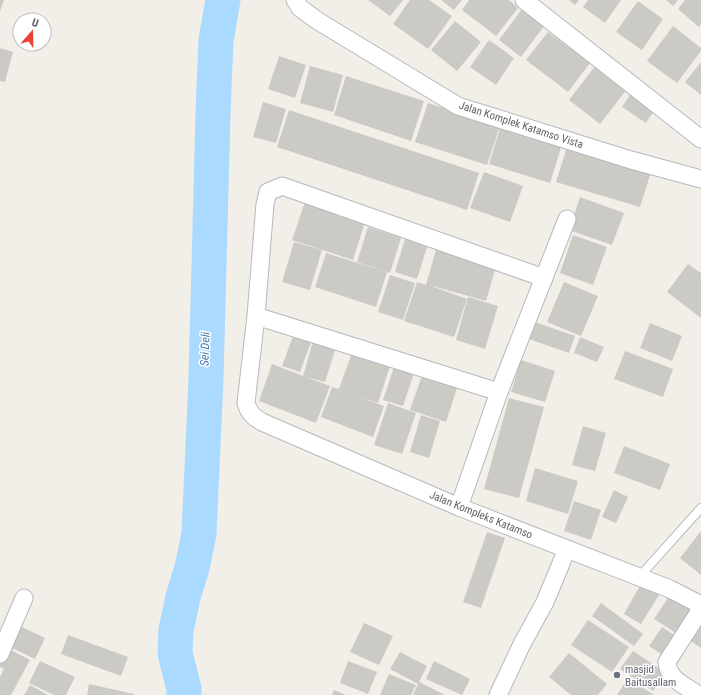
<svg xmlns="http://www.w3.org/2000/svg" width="701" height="695" font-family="'Roboto Condensed',sans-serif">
	<rect width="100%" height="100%" fill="#f1efe8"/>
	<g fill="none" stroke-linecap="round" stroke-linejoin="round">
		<path stroke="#aadaff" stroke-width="35" d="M184,695V689L175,653L176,630L183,597L192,568L199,534L206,379L213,113L216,40L223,0"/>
	</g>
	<g fill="#cccac5">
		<path d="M0,0H4L0,11Z"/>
		<path d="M368,0H403L390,16Z"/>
		<path d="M410,0H429L452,16L428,49L393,24Z"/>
		<path d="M441,0H462L454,10Z"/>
		<path d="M469,0H509L518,8L496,36L462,10Z"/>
		<path d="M569,0H579L575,5Z"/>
		<path d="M588,0H621L605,23L583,7Z"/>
		<path d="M666,0H678L673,6Z"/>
		<path d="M685,0H701V24L699,27L678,9Z"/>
		<path d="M638,1L663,19L642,50L616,32Z"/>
		<path d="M522,9L544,26L521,57L499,40Z"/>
		<path d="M455,21L481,42L457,71L431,50Z"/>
		<path d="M673,26L701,48V51L677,83L647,61Z"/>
		<path d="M548,32L590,63L568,92L526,60Z"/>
		<path d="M489,40L514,58L496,85L470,67Z"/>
		<path d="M0,48L13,52L5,82L0,81Z"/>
		<path d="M279,56L306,65L295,98L268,89Z"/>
		<path d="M701,62V95L685,82Z"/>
		<path d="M596,65L627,89L600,124L569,100Z"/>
		<path d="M310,66L343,75L333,112L300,103Z"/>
		<path d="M346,76L424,101L411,141L334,115Z"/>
		<path d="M632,92L656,108L646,123L622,107Z"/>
		<path d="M263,102L286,109L276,143L253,137Z"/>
		<path d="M428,103L500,126L487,165L415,142Z"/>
		<path d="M289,110L479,173L467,210L277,147Z"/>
		<path d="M502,122L563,141L550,183L489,164Z"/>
		<path d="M568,144L652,169L640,207L556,182Z"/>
		<path d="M484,172L523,186L510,222L470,208Z"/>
		<path d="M580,197L624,213L612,245L569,230Z"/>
		<path d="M305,202L365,222L353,260L292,240Z"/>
		<path d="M368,227L401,238L390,273L357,262Z"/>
		<path d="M573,235L607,247L593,285L560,273Z"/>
		<path d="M405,239L427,247L417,279L395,272Z"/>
		<path d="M294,242L322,250L310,290L282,282Z"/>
		<path d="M437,246L497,263L486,301L429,285L467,299L454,337L404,321L417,282L426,285Z"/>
		<path d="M326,253L387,272L376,307L315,287Z"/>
		<path d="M688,264L701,273V318L667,292Z"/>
		<path d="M390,275L415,283L403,320L378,312Z"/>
		<path d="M564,282L598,296L581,336L547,322Z"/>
		<path d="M468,297L498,306L485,349L456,340Z"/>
		<path d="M535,322L575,336L569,353L529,339Z"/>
		<path d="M650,323L682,336L672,361L640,348Z"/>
		<path d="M293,336L311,342L300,372L282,366Z"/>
		<path d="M580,337L604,347L597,362L574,353Z"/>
		<path d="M313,341L336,347L325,382L306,377L330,386L316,423L259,401L272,364L303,376Z"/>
		<path d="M354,347L392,360L378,403L359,397L384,406L373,437L321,417L332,387L339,389Z"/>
		<path d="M625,351L673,369L663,397L614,379Z"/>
		<path d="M521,360L555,371L545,402L511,392Z"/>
		<path d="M395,364L415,370L403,406L383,400Z"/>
		<path d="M424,370L459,382L446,422L410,410Z"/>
		<path d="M509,398L544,407L519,498L484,489Z"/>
		<path d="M388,403L416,413L402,454L374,445Z"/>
		<path d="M421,415L440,421L429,458L410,452Z"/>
		<path d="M583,426L606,433L595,471L572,465Z"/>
		<path d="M624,446L670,464L660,490L614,473Z"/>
		<path d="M535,468L578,481L568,514L526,501Z"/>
		<path d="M614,490L628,497L616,523L602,517Z"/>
		<path d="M574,501L601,510L591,540L564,531Z"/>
		<path d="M701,531V575L680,558Z"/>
		<path d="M487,532L505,538L481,608L463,602Z"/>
		<path d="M641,584L659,595L641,624L624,614Z"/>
		<path d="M670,595L695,612L679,635L654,619Z"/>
		<path d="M601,603L643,634L634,646L592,616Z"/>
		<path d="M588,620L629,647L612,672L571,645Z"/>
		<path d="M364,623L393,636L379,665L350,652Z"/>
		<path d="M701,623V648L689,640Z"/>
		<path d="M20,626L45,638L35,659L10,647Z"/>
		<path d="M662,627L680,639L667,658L649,646Z"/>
		<path d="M68,635L128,657L121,676L61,654Z"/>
		<path d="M7,648L30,660L11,695H0V677L4,669L0,667V661Z"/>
		<path d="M633,651L666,673L653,691L620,669Z"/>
		<path d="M400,652L427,666L418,684L390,669Z"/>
		<path d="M569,653L607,684L598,695H571L549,677Z"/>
		<path d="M40,661L75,677L66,695H54L29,683Z"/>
		<path d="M348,661L377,672L368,694L340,683Z"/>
		<path d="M434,661L470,679L462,695L426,679Z"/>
		<path d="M389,674L416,685L411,695H380Z"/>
		<path d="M628,678L654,695H617Z"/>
		<path d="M419,682L445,695H413Z"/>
		<path d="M89,684L134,694V695H87Z"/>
		<path d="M30,685L48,695H24Z"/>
		<path d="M334,690L346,695H332Z"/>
	</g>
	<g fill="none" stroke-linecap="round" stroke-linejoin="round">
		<defs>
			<path id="lane" d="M640,576L701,508"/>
			<g id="street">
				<path d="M295,0L300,8L318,21L458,106L631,160L701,179"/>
				<path d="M524,0L701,139"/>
				<path d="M544,278L282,186L268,192L265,204L256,316L246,403C249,413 253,417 262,422L459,507L670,589L701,605"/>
				<path d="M256,316L499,392"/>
				<path d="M459,507L499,392L567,219"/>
				<path d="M0,654L24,598"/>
				<path d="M697,694C684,685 668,679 667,662L701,609"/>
				<path d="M498,695L522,644L545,602L567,549"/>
			</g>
		</defs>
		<use href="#lane" stroke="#b5b8bc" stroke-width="10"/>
		<use href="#street" stroke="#b5b8bc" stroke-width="19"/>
		<use href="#lane" stroke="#fff" stroke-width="8"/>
		<use href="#street" stroke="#fff" stroke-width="17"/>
	</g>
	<circle fill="#6b7280" stroke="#fff" stroke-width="1.5" cx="617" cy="675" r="4"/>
	<g text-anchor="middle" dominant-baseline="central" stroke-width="3" stroke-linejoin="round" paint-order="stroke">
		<g font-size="11" fill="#5f6368" stroke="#fff">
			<text transform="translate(521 125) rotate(18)">Jalan Komplek Katamso Vista</text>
			<text transform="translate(481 515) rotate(22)">Jalan Kompleks Katamso</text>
		</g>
		<g font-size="11" fill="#5b616d" stroke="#fff" text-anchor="start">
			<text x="625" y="669">masjid<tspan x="625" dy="13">Baitusallam</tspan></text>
		</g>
		<g font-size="12" font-style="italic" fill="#4174aa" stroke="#fff">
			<text transform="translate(205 349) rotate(-88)">Sei Deli</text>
		</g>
	</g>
	<g transform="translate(32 32) rotate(20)"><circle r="19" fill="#ffffff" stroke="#bfc1c3"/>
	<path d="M0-3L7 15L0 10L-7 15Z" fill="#ea4335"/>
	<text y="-6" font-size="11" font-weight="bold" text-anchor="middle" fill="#5f6368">U</text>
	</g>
</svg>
